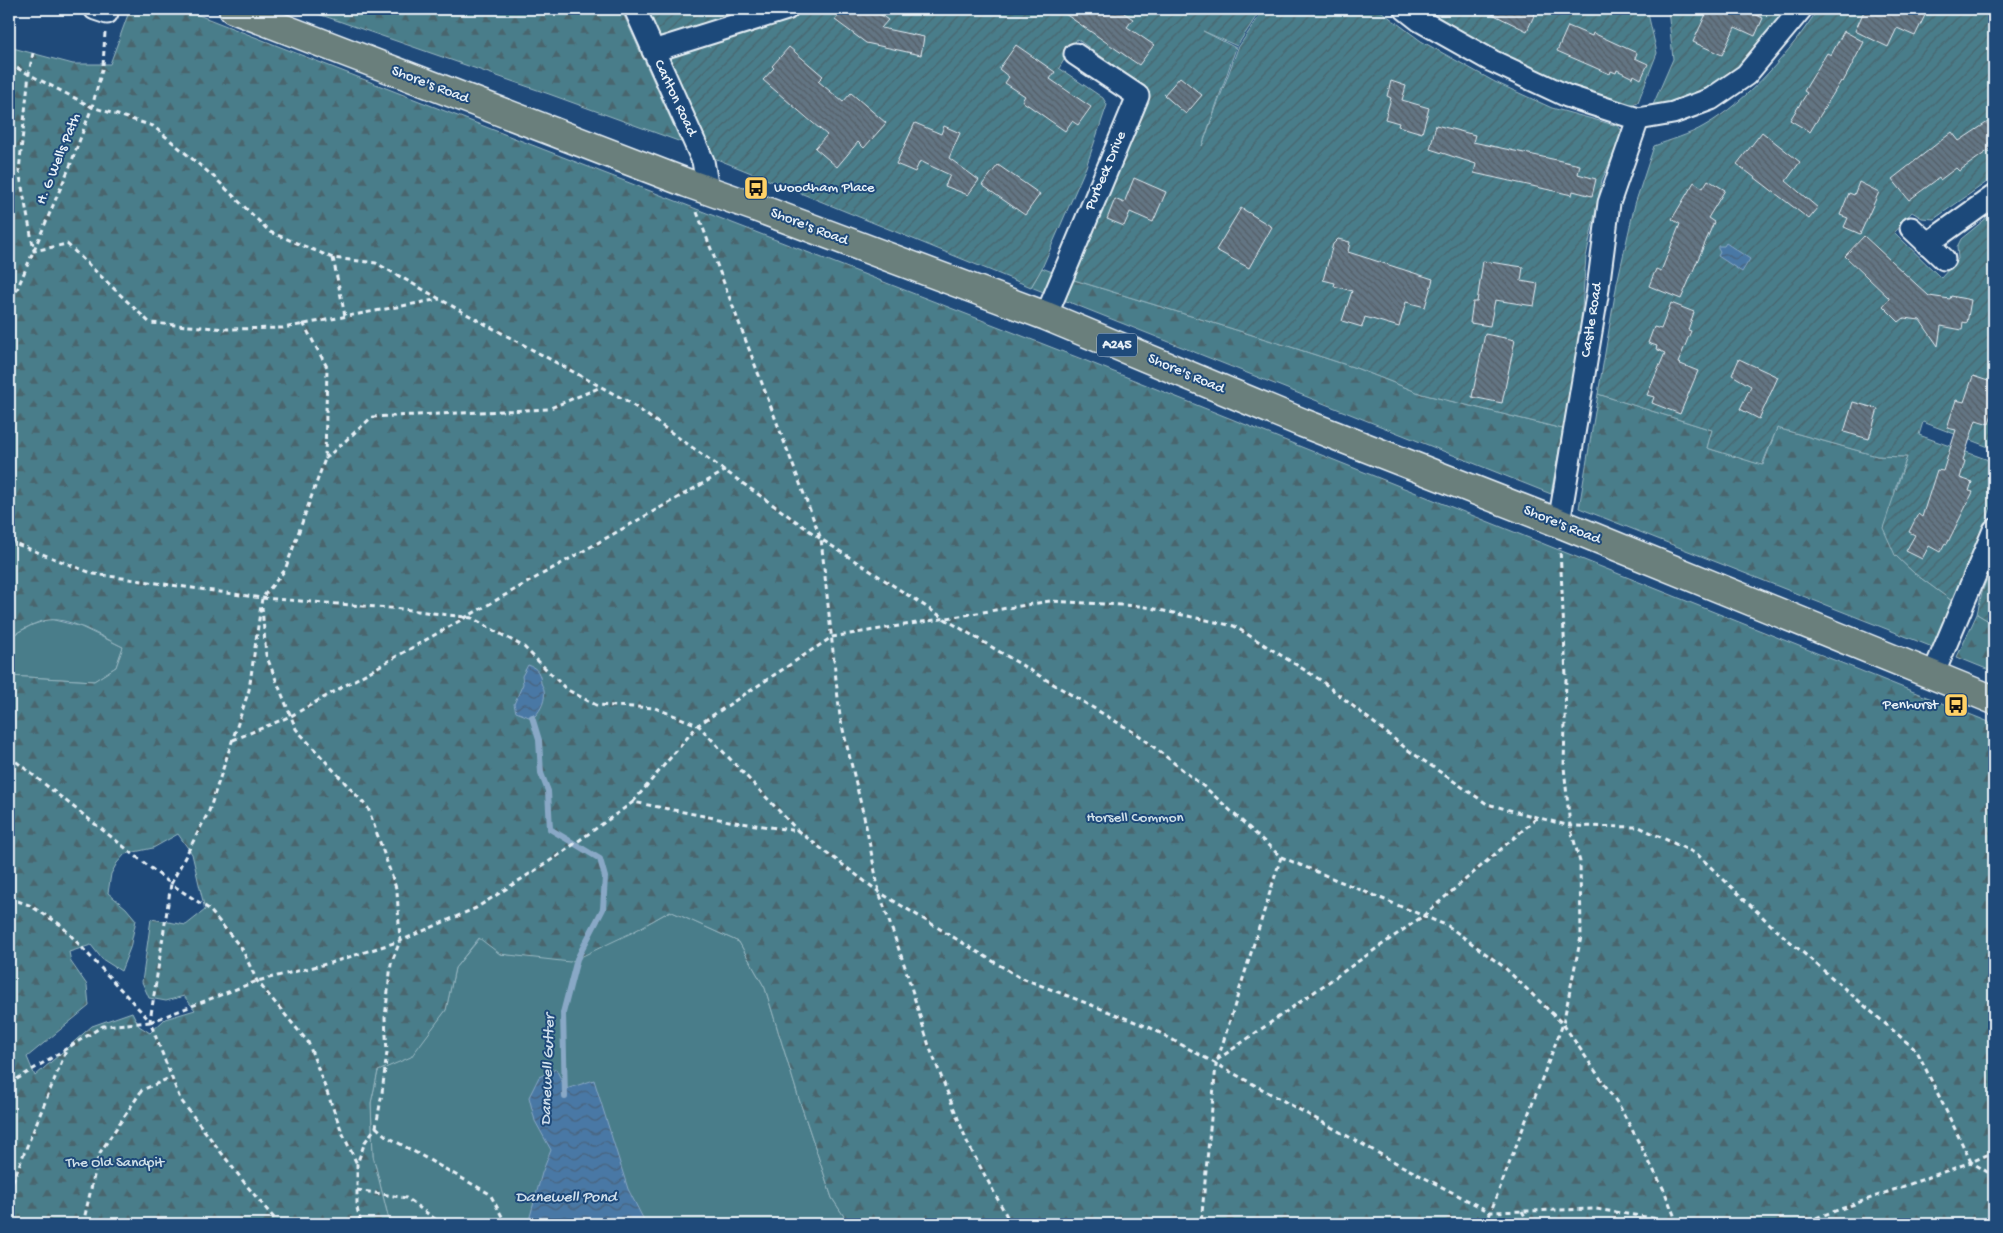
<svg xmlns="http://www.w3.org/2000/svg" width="2003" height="1233" font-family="'Gochi Hand',sans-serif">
	<defs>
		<pattern id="forest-firs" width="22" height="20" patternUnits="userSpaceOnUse" patternTransform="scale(1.25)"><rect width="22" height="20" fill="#497d8a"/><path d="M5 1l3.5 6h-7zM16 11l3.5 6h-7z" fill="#48656d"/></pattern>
		<pattern id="garden-furrows" width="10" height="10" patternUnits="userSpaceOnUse" patternTransform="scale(1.25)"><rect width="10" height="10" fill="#497d8a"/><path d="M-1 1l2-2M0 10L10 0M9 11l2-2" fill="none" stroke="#48656d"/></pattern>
		<pattern id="water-waves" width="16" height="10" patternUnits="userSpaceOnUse" patternTransform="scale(1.25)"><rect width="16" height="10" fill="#4978a5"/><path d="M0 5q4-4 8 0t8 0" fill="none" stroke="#48627c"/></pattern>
		<pattern id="building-back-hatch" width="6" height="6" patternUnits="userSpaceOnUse" patternTransform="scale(1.25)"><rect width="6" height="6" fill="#637583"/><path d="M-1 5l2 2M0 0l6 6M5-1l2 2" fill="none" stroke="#545e66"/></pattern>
	</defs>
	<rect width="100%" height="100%" fill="#1f4a7a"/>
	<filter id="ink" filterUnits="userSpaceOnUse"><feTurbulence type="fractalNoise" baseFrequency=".02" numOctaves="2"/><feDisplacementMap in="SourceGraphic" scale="10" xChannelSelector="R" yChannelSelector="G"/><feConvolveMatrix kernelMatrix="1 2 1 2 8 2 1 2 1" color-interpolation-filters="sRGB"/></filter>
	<g filter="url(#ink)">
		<g fill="#497d8a" stroke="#98b7c1">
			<path d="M50,619L79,626L123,647L116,667L94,681L9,676V637L32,625Z"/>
			<path d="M670,911L739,942L765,988L798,1096L832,1198L849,1224H390L373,1156L371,1103L378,1071L411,1056L446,1010L455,968L480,938L500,954L533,957L631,933Z"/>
		</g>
		<g fill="url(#forest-firs)" stroke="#98b7c1" fill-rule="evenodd">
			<path d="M130,9H183L1079,358L1994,724V1224H849L832,1198L798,1096L765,988L739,942L670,911L631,933L570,962L500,954L479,938L455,968L446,1010L411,1057L378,1071L371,1103L373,1156L390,1224H9V676L94,681L116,667L123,647C104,638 70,617 49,620C35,621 21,631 9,637V47L73,64H110ZM178,834L192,854L205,910L186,925L151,919L142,982L149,998L166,1001L184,996L195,1010L165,1019L150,1033L139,1026L132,1012L92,1026L35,1076L27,1057L89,1006L87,985L71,962L69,952L91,945L102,959L121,971L130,948L136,920L126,908L108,893L111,874L117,863L125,854L153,848Z"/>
			<path d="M304,9H621L681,142L549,94Z"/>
			<path d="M1042,268L1071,279L1288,346L1356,368L1422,394L1563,429L1551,494L1031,287Z"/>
			<path d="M1598,394L1712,430L1707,448L1763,465L1777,428L1877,456L1907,457L1895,489V555L1914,573L1952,601L1935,648L1579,508Z"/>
			<path d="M1977,614L1994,624V672L1957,657Z"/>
		</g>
		<g fill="url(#garden-furrows)" stroke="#98b7c1">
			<path d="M645,9H772L658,42Z"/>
			<path d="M810,9H1261L1237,46L1203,31L1236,48L1202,146L1238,48L1264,9H1378L1421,41L1495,82L1552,108L1618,126L1622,131V135L1602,180L1586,257L1579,345L1563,429L1422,394L1356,368L1288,346L1071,279L1133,130L1148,90L1077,39L1059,68L1103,98L1107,105L1086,167L1042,268L1031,287L707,155L664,55C693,45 781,8 806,14Z"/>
			<path d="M1426,9H1647L1657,53L1638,102C1627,108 1613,100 1601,96C1538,77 1481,44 1426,9Z"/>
			<path d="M1668,9H1792L1743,72L1708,93L1658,108L1653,105L1673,59Z"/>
			<path d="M1818,9H1994V177L1934,219L1922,218L1912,212L1894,232L1941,278L1958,259L1957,247L1961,239L1994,212V449L1923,422L1919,435L1994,462V498L1983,531L1952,601L1914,573L1895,555L1883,528L1907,457L1877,456L1777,428L1762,465L1707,448L1712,430L1598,394L1617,283L1635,204L1654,146C1670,140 1689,135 1704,126C1747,102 1792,50 1818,9Z"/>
			<path d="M1994,561V624L1977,614L1982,592Z"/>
		</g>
		<g fill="url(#water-waves)" stroke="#89a8c6">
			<path d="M1726,243L1750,259L1742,272L1718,256L1720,252L1718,249V246H1724Z"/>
			<path d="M528,665C538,668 540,674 541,683C542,686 544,688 544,690C546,699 541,710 535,716L529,717L516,712L514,704L523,684L522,676Z"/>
			<path d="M556,1069L566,1089L594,1080L628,1189L646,1224H528L542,1173L551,1150L535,1121L529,1097L539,1077Z"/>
		</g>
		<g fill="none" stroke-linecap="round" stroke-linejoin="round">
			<path stroke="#89a8c6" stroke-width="6" d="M532,717L539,740L541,773L548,791L550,829L600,859L605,877L603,909L577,959L563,1013L565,1097"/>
		</g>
		<g fill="url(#building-back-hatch)" stroke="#e8f1f8">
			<path d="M844,9H873L888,20L881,28L924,37L921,55L866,43L835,20Z"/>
			<path d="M1058,9H1118L1133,19L1127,27L1154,45L1139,65Z"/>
			<path d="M1482,9H1537L1527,31Z"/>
			<path d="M1695,9H1744L1763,18L1755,36L1735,27L1722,55L1693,42L1706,14Z"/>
			<path d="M1865,9H1895L1907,15L1910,9H1928L1915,36L1897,28L1888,47L1855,31Z"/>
			<path d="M1568,26L1592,36L1593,33L1637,53L1635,58L1648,64L1641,79L1634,75L1633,78L1617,70L1616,73L1611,71L1610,74L1605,72L1557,51Z"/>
			<path d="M1844,31L1864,42L1843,82L1841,81L1810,132L1790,120L1807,93L1804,91L1827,53L1831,55Z"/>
			<path d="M1016,45L1055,72L1050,79L1091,107L1078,125L1072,121L1065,131L1022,101L1025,96L1005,83L1009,77L999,69Z"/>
			<path d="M789,47L823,76L818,81L843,102L851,93L886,123L864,148L858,142L837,167L815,148L827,135L763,80L774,68L772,66Z"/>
			<path d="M1180,77L1202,95L1186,114L1164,95Z"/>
			<path d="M1391,81L1406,86L1402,100L1429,108L1422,133L1398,126L1399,123L1385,119L1391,98L1387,96Z"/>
			<path d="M1994,118V138L1988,143L1992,148L1959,171L1956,168L1940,180L1939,178L1909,200L1892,179L1952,132L1959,141Z"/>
			<path d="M915,123L941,134L944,126L960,133L949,158L979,180L968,195L945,186L950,175L920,161L915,172L896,164Z"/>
			<path d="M1436,125L1475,135L1473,142L1580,165L1578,174L1596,179L1592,196L1573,191L1572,195L1474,173L1476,164L1430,149Z"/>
			<path d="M1762,132L1800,162L1786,181L1818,208L1809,219L1737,164Z"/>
			<path d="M998,165L1040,194L1025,215L982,185Z"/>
			<path d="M1134,178L1166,192L1153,222L1130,212L1124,226L1107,219L1115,199L1124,203Z"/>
			<path d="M1708,180L1725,190L1708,218L1714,222L1681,299L1649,286L1656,269L1661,271L1680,224L1672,219L1694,182L1703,188Z"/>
			<path d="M1859,182L1879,192L1860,234L1844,227L1848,218L1840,215L1849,193L1854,195Z"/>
			<path d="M1241,208L1272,227L1249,268L1216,250Z"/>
			<path d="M1864,236L1929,296L1950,299L1951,296L1971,300L1967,323L1963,322L1962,330L1941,326L1938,346L1920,320L1904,318L1899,322L1883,306L1889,299V298L1845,256Z"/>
			<path d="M1338,239L1350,242L1348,252L1433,279L1425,307L1406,302L1399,327L1365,317L1362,327L1342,321L1352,291L1334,286L1335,283L1323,280L1333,244Z"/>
			<path d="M1483,261L1523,267L1521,281L1538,284L1534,306L1495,300L1490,326L1470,323L1473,302H1477Z"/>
			<path d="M1671,303L1694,312L1688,330L1691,331L1678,363L1698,371L1680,414L1652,403L1654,397L1647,395L1665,353L1656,349L1657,346L1648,343L1654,327L1661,329Z"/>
			<path d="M1485,334L1515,340L1502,403L1472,397Z"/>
			<path d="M1739,359L1778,377L1759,419L1740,409L1751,386L1732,375Z"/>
			<path d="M1973,376L1994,383V407L1989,424L1976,420L1963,460L1965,461L1960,478L1972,482L1969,491L1973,492L1947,544L1945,543L1940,552L1929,546L1922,559L1906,551L1915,535L1909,532L1918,514L1922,517L1937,470L1943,471L1956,430L1947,428L1956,400L1964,402Z"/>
			<path d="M1853,402L1878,409L1869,439L1844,432Z"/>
		</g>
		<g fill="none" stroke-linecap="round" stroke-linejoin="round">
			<defs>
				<g id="minor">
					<path d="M95,9L107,13L108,9"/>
					<path d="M635,9L703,161L708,190"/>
					<path d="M1405,9L1419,20L1492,61L1567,96L1638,119L1673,113L1711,99L1746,75L1801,9"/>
					<path d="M653,51L787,9"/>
					<path d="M1911,228L1944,259"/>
					<path d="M1927,244L1994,196"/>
					<path d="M1046,316L1138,96L1075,54"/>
					<path d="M1559,523L1597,296L1609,203L1638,119"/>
					<path d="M1933,675L1994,530"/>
				</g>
				<path id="major" d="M233,9L687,183L755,207L1046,316L1303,423L1559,523L1994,700"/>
			</defs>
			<use href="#minor" stroke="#e8f1f8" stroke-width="25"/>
			<use href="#major" stroke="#e8f1f8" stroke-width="31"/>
			<g stroke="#e8f1f8" stroke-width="3" stroke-dasharray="5 4" stroke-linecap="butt">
				<path d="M33,53L29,73L19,171L34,251L67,244L150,323L228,329L283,328L440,299"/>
				<path d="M9,64L92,107L153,126L214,177L270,232L333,258L376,263L461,311L627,401L821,539L945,619L1140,736L1208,790L1281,857L1216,1065L1201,1224"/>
				<path d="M697,212L821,539L840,717L865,821L879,892L905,967L929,1046L968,1144L1011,1224"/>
				<path d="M333,258L345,316"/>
				<path d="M9,308L70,166L92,107L103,66L105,32"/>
				<path d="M303,323L327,367L325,459L285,570L262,598L249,690L209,811L171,884L209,909L242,949L257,981L308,1042L342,1132L357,1164"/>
				<path d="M325,459L372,417L548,409L601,387"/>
				<path d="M9,541L94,574L262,598L402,609L472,618L524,647L566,689L596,705L655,708L698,725L798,831"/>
				<path d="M262,607L266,655L296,729L368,808L397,891L400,941L391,964L385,1018L387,1052L382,1093L376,1127L365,1142L357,1164V1208L361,1224"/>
				<path d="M233,740L291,716L725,471"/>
				<path d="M9,756L171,884L150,1021"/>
				<path d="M633,802L698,725L832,637L1050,601L1141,606L1234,626L1319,679L1408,750L1487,804L1570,826L1639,827L1697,854L1772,926L1917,1051L1971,1162L1994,1152"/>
				<path d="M1281,857L1448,926L1504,967L1563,1024L1620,1107L1664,1190L1676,1220"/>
				<path d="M9,898L29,905L61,925L150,1021"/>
				<path d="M150,1022L257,981L330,963L400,941L476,908L556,857L633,802L734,822L798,831L879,892L1019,977L1151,1028L1400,1165L1490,1212L1596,1209L1689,1224"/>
				<path d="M1217,1060L1423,916L1537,818"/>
				<path d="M9,1084L103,1026L150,1022L180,1099L247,1186L279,1224"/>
				<path d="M376,1127L386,1136L490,1194L506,1224"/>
				<path d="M9,1190L66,1051"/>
				<path d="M357,1190L406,1198L442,1224"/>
				<path d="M1522,1211L1529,1224"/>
				<path d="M83,1224L99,1154L142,1090L172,1077"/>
				<path d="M1486,1224L1563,1024L1581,937L1580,862L1570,826L1564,767L1566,677L1560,548"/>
				<path d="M1799,1224L1971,1162L1994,1176"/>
			</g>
			<use href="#minor" stroke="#1f4a7a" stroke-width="21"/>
			<use href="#major" stroke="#6b7f7c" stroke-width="28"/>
		</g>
	</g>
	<defs>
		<symbol id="bus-square" viewBox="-11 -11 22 22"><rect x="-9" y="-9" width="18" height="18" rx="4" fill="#ffd166" stroke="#1f4a7a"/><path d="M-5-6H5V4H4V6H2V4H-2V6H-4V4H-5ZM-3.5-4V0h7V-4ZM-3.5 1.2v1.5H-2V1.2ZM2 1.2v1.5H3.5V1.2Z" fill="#111"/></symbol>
	</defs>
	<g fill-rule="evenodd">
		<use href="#bus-square" x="742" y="174" width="28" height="28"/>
		<use href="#bus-square" x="1942" y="691" width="28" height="28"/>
	</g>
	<g text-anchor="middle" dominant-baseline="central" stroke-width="4" stroke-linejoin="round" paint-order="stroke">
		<rect fill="#1f4a7a" stroke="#acbfd2" stroke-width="1" x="1097" y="333.5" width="40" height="23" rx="4"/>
		<g font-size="14" font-weight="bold" fill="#e8f1f8">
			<text x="1117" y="345">A245</text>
		</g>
		<g font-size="15" fill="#e8f1f8" stroke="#1f4a7a">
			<text transform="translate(430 85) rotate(21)">Shore's Road</text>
			<text transform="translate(675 98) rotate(65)">Carlton Road</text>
			<text transform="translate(59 159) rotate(-68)">H. G Wells Path</text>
			<text transform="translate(1106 171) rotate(-67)">Purbeck Drive</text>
			<text transform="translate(809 227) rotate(21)">Shore's Road</text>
			<text transform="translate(1592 320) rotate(-81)">Castle Road</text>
			<text transform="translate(1186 374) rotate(23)">Shore's Road</text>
			<text transform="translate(1562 525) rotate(22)">Shore's Road</text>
		</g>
		<g font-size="15" fill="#e8f1f8" stroke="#1f4a7a" text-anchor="start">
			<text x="774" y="188">Woodham Place</text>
			<text x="1938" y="705" text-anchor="end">Penhurst</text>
		</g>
		<g font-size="15" fill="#d0e0e8" stroke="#1f4a7a">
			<text x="1135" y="818">Horsell Common</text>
			<text x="115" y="1163">The Old Sandpit</text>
		</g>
		<g font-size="16" font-style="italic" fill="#d0dfec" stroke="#1f4a7a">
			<text transform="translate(549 1070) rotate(-88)">Danewell Gutter</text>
			<text x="566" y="1198">Danewell Pond</text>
		</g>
	</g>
	<rect width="2003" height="1233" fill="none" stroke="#1f4a7a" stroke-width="30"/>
	<rect x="15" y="15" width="1973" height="1203" fill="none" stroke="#e8f1f8" stroke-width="2" filter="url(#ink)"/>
</svg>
